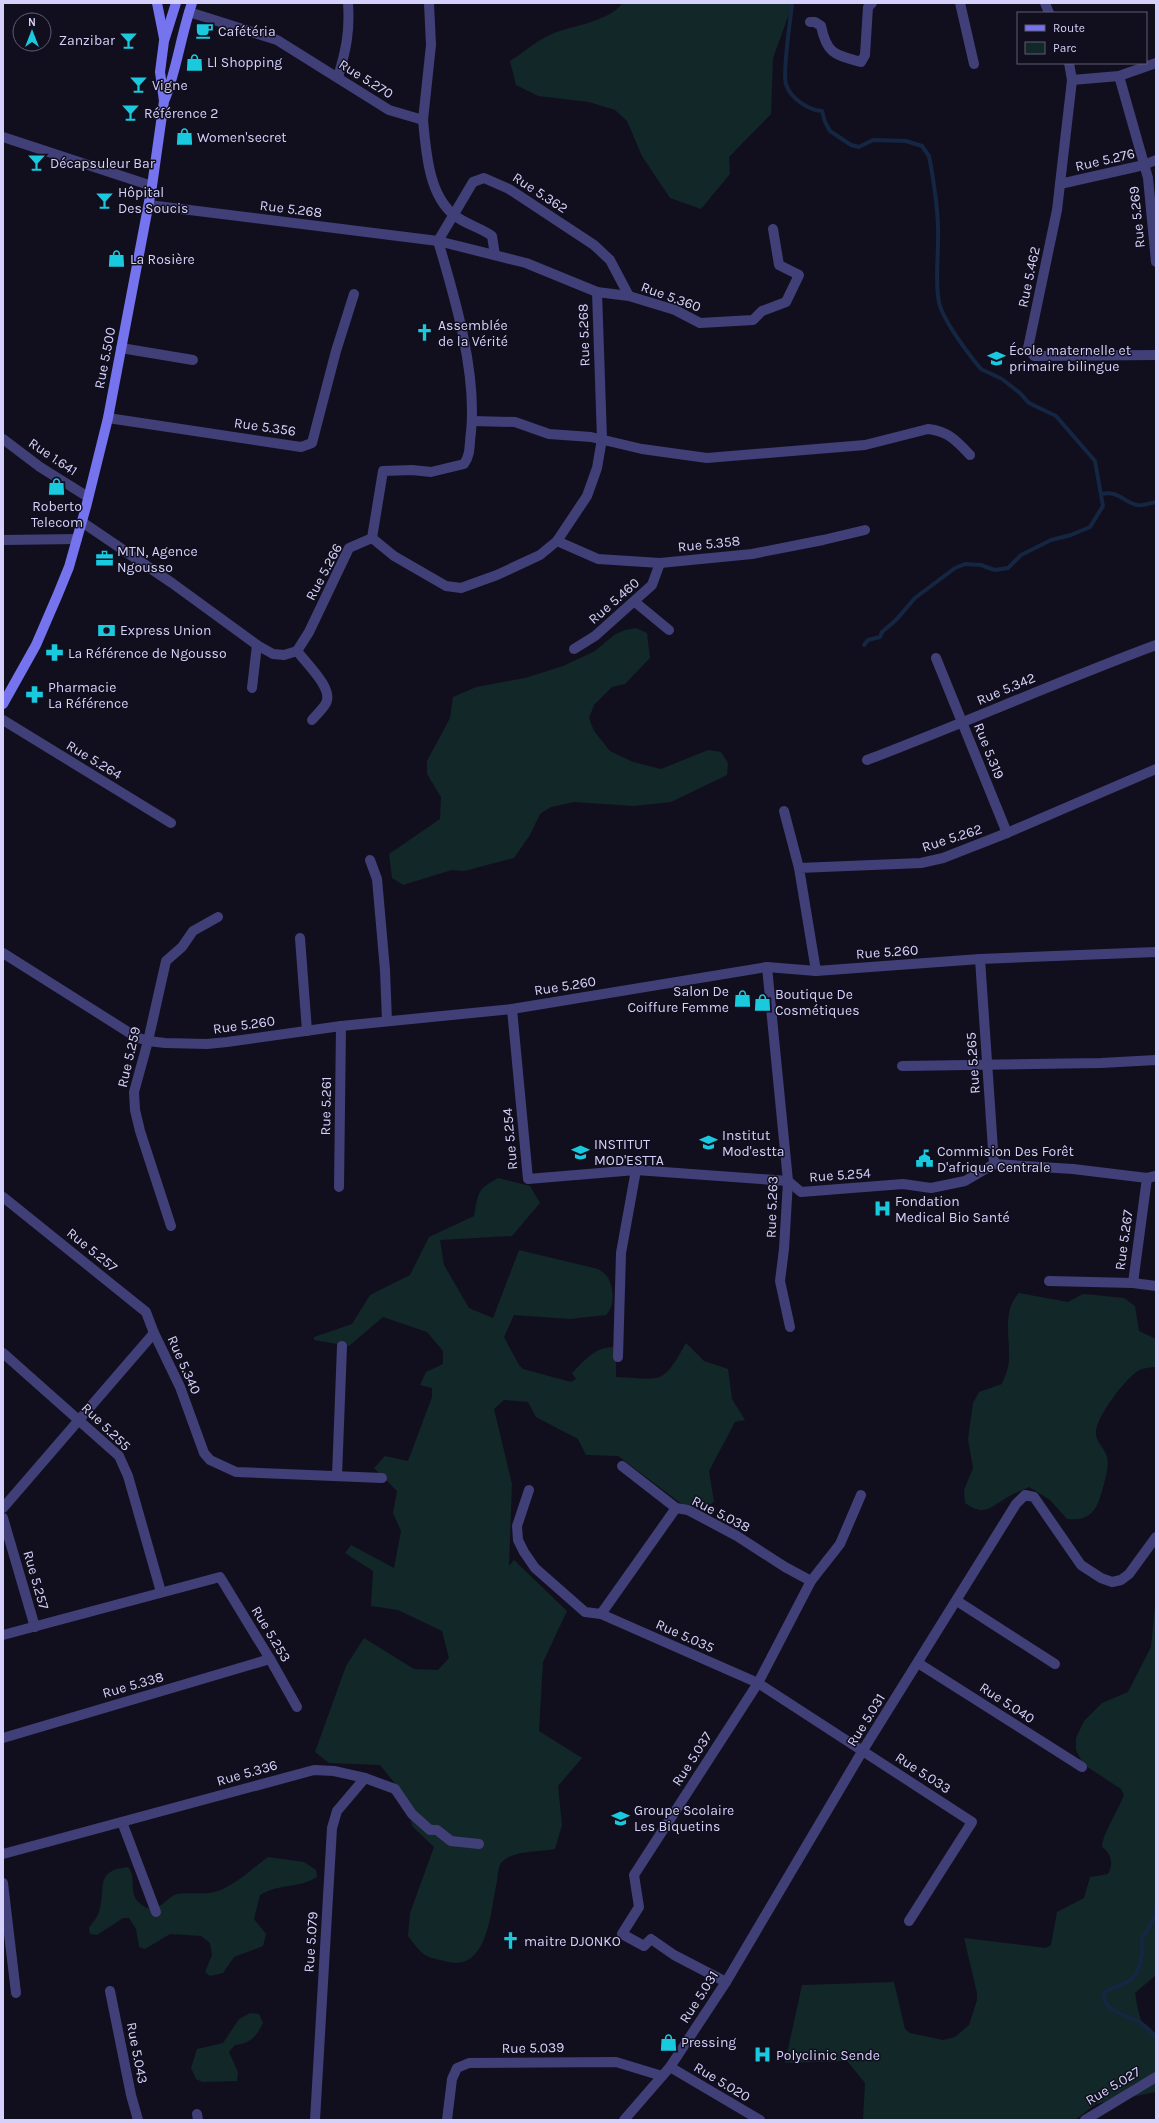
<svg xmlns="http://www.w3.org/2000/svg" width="1159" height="2123" font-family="Karla,sans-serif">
	<rect width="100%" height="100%" fill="#110f1e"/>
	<g fill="#122727">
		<path d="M622,3H793L773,58L771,114L729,157L730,174L701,209L670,198L642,156L627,121L615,110L589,102L538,96L516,85L510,61C523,53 537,40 552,34C570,26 612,21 622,3Z"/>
		<path d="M636,628L647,633L650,658L625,684L612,687L594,705L589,718L594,731L610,751L633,762L661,769L708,750L721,752L728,763L727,775L671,802L634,806L574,802L551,807L540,814L530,835L514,858L464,871L452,870L403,885L392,878L389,854L440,819L441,797L427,774V761L450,718L453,697L476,687L525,678L563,666L595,651L614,635L625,630Z"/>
		<path d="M498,1178L530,1186L540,1203L512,1236L440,1240L444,1265L469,1308L493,1318L519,1250L598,1269C601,1271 606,1274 608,1278C614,1288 615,1307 606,1315L570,1319L514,1315L504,1337L519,1365L523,1369L571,1382L576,1379L572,1373C584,1361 595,1347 613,1347L616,1353V1377C663,1379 662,1386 686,1343L704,1361L728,1369L732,1399L745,1420L735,1422L709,1471L714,1502L711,1504L683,1505L618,1456L586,1455L578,1439L536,1417L528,1402L504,1400L494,1409L512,1484L509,1566L514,1560L567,1611L543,1662L539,1731L582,1758L558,1786L562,1825L555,1849C539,1852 512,1850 501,1863C498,1867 498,1875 497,1881C491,1907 489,1971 449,1962C423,1956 425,1958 408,1936L410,1913L434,1847L412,1826L405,1796L380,1765L329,1763L315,1752L346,1666L364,1638L414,1669L438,1670L449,1658L442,1631L398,1610L371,1606L373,1571L345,1553L351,1545L394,1568L401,1531L393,1513L397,1491L374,1468L385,1456L408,1461L432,1397V1388L420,1385L426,1372L443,1364V1351L427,1332L383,1317L349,1346L314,1340V1337L352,1324L370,1295L410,1275L429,1237L474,1216C479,1192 476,1190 498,1178Z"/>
		<path d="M1019,1293L1068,1302L1083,1294L1095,1295L1124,1298L1135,1306L1139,1331L1156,1339V1367C1151,1367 1143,1368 1138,1371C1125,1379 1096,1417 1096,1432C1095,1441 1105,1449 1107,1457C1109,1466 1106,1475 1104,1484C1098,1506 1094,1522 1067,1519L1050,1500L1029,1487C1022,1491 1013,1493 1006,1498C988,1509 985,1516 965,1503L964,1490L973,1468L968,1439L973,1403L979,1392L1002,1384C1005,1376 1009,1368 1009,1359C1010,1336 1002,1311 1019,1293Z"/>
		<path d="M1156,1595V1975L1135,1993C1138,2010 1140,2029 1156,2037V2092L1096,2104L1075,2120H863L865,2083L847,2061L785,2063L802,1985L894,1982L905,2029L910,2033L943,2040L955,2037L969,2025L977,2000V1993L964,1938L1046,1948L1051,1945L1057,1912L1084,1898L1090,1877L1108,1874C1114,1864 1111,1853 1102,1847C1102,1835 1119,1809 1124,1795L1121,1789L1083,1764L1076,1750V1738L1084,1721L1102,1703L1128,1692L1151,1647Z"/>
		<path d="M268,1857L304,1862L316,1870L317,1877C298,1889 279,1883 260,1895L254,1919L266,1934L263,1946L234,1957L223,1973L210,1976L205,1972L212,1955L210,1943L201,1936L170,1934L145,1949L139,1947L136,1929L129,1918H123L97,1935L90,1934L89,1928C92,1923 97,1918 99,1912C107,1887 93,1871 128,1867C138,1879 126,1894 142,1905C157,1917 166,1897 177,1894C189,1892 202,1895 214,1892C231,1889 254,1867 268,1857Z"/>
		<path d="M250,2013L259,2014L263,2023C256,2037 251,2043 235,2045L229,2052L238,2072L237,2081L202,2082L196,2079L191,2068L197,2049L223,2043L239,2019Z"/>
	</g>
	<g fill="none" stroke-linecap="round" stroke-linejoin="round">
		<g stroke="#142642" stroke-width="4">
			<path d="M792,3C791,18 782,72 786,84C790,98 808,110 822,111L825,122L830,131L851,145L859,147L873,140L906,141L922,146L929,156C934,182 939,215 938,241C938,261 935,282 939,302C942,319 969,355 981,369"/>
			<path d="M983,370L1002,379L1020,393L1028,402"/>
			<path d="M1102,494C1117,490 1124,502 1137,505C1143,506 1150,503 1156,502"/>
			<path d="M983,566L995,570L1008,568L1021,555L1051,540L1071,535L1090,527L1103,506L1095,461L1056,416L1029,403"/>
			<path d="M864,645L868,640L880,637L882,632L896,620L915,598L955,568L965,564L982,565"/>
			<path d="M1156,1909C1154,1922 1149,1927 1143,1937C1141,1941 1142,1948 1142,1953C1137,1985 1130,1979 1105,1992C1097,2008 1130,2017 1139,2022C1146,2026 1151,2032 1156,2037"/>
		</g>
		<g stroke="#413f78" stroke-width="10">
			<path d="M960,3L974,64"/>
			<path d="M1045,3L1049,13"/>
			<path d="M189,12L277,40L389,110L423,120L431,45L429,3"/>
			<path d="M810,22H815L821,26C827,55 836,55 861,62L865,55L868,7L872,3"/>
			<path d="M1069,63L1072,80L1119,76L1156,63"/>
			<path d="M1119,76L1148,178L1156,262"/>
			<path d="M338,77C346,50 350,32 348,3"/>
			<path d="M1072,80L1057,210L1028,348L1034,356L1156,355"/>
			<path d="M423,120C426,150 428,194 454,215C465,224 481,228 492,236L495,255"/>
			<path d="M3,137L152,186"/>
			<path d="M1060,184L1144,165L1156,160"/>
			<path d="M149,205L438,241L526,263L597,292L602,439L597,468L587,496L557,541L540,555L497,575L461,588L446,586L394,556L372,538"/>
			<path d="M597,292L629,296L675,310L700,323L753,320L762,311L786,302L799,275L779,265L773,229"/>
			<path d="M121,348L193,360"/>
			<path d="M108,418L301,447L312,443L336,351L354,294"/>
			<path d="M472,421L515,422L549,434L591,437L642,449L707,458L865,445L928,429C948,431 957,441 970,455"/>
			<path d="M3,439L40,467L88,497"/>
			<path d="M82,522L172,583L257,645L273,654L284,655L297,651L309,632L349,548L372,538L383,471L412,470L431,472L464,464C471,454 469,445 471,432C477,373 455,298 438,241L473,182L484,178L509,189L594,245L610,260L629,296"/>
			<path d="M3,540L77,539"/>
			<path d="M557,541L598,559L660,563L752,554L823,540L865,530"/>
			<path d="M635,602L669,630"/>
			<path d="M574,649L595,636L652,585L660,563"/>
			<path d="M297,651C306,663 334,689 326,703C323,709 316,715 312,720"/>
			<path d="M936,658L1007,833"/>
			<path d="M252,688L257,645"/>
			<path d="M3,720L171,823"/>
			<path d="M867,760C964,723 1059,681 1156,645"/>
			<path d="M784,811L799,868"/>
			<path d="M370,860L377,879L385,970L387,1021"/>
			<path d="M300,938L307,1031"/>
			<path d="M3,953L136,1037L148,1041L165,1043L207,1044L227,1042L341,1026L512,1009L767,967L816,971L980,959L1156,952"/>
			<path d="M980,959L994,1164"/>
			<path d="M767,967L788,1181L784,1249L780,1281L790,1327"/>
			<path d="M816,971L799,868L921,863L943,858L1007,833L1156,769"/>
			<path d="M512,1009L528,1179L636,1170L788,1181L801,1192L903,1184L931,1188L965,1181L994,1164L1073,1169L1147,1178L1156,1176"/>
			<path d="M902,1066L1101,1063L1156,1060"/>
			<path d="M1147,1178L1133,1283L1156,1286"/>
			<path d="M339,1187L341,1026"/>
			<path d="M3,1197L146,1312L154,1333"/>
			<path d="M171,1226L140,1131L135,1110L134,1092L148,1041L166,961L182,947L193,931L218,917"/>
			<path d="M1049,1281L1133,1283"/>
			<path d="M3,1353L119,1456L128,1476L161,1592"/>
			<path d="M618,1357L621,1253L636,1170"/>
			<path d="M622,1466L676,1508L688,1510L737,1536L785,1567L811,1581"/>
			<path d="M337,1476L342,1346"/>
			<path d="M529,1490L517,1526L518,1540L524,1552L535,1568L585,1612L601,1614"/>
			<path d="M3,1508L154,1333L180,1387L204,1453L210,1460L236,1472L382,1478"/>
			<path d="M676,1508L601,1614L758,1683L972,1822L909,1921"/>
			<path d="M3,1518L35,1627"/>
			<path d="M957,1601L1055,1664"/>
			<path d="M3,1635L220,1577L270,1659L297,1707"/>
			<path d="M918,1663L1082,1767"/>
			<path d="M3,1738L270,1659"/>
			<path d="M122,1822L156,1912"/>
			<path d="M3,1854L314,1770L334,1771L365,1778L395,1789L412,1814L430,1830H437L451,1841L479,1844"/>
			<path d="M3,1883L16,1993"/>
			<path d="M726,1982L674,1955L651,1939L644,1946L622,1934L639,1907L634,1875L758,1683L811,1581L840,1544L861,1495"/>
			<path d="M110,1991L131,2095L138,2120"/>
			<path d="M670,2067L760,2120"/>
			<path d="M197,2114L198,2120"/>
			<path d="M315,2120L332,1828L337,1811L365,1778"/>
			<path d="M447,2120L452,2079L457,2068L469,2063L616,2062L662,2076"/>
			<path d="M624,2120L670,2067L726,1982L863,1750L1016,1504L1025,1495L1034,1497L1081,1565L1101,1578L1112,1582L1121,1580L1129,1574L1156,1537"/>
			<path d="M1085,2120L1156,2077"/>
		</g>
		<g stroke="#7673ef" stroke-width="10">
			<path d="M157,3L164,38"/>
			<path d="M165,99C177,68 181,35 192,3"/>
			<path d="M3,704L36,645L58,594L69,567L86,507L108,418L152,186L164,101L160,72L164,41L176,3"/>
		</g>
	</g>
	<defs>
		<symbol id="cafe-bare" viewBox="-9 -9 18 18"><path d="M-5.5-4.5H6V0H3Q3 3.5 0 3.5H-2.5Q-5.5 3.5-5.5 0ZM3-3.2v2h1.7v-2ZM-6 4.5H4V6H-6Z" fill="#19c9de" stroke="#110f1e" stroke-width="2.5" paint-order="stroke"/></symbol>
		<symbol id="bar-bare" viewBox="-9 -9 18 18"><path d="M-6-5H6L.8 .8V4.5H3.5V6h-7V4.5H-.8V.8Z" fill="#19c9de" stroke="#110f1e" stroke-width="2.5" paint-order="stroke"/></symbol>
		<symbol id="shop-bare" viewBox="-9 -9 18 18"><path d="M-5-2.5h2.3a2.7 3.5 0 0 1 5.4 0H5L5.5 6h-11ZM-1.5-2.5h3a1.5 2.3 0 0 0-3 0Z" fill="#19c9de" stroke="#110f1e" stroke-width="2.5" paint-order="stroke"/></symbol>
		<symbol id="church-bare" viewBox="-9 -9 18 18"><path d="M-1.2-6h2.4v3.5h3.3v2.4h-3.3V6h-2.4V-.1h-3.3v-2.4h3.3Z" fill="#19c9de" stroke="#110f1e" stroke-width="2.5" paint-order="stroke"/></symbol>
		<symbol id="school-bare" viewBox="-9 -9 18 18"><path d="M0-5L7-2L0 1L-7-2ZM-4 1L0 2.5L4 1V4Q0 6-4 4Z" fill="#19c9de" stroke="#110f1e" stroke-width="2.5" paint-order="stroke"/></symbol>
		<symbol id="office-bare" viewBox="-9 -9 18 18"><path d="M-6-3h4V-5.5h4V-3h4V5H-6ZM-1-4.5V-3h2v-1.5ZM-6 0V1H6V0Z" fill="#19c9de" stroke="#110f1e" stroke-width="2.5" paint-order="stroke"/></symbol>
		<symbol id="bank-bare" viewBox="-9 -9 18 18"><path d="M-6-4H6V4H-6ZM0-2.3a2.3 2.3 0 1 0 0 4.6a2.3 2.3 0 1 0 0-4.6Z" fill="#19c9de" stroke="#110f1e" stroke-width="2.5" paint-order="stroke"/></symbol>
		<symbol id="pharmacy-bare" viewBox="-9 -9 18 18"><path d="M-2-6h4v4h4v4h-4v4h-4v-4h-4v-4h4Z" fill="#19c9de" stroke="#110f1e" stroke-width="2.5" paint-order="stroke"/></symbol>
		<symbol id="university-bare" viewBox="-9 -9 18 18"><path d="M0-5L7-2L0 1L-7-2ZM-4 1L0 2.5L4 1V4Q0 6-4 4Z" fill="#19c9de" stroke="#110f1e" stroke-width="2.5" paint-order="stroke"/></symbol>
		<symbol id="civic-bare" viewBox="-9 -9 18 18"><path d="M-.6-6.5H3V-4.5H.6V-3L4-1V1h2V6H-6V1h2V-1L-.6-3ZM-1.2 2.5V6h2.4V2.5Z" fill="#19c9de" stroke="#110f1e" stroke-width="2.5" paint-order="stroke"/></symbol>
		<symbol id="hospital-bare" viewBox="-9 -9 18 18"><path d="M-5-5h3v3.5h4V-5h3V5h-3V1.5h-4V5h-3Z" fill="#19c9de" stroke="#110f1e" stroke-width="2.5" paint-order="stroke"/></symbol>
	</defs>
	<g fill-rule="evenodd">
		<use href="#cafe-bare" x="192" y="18" width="25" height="25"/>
		<use href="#bar-bare" x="116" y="28" width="25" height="25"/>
		<use href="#shop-bare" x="182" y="50" width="25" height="25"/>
		<use href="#bar-bare" x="126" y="72" width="25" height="25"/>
		<use href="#bar-bare" x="118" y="100" width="25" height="25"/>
		<use href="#shop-bare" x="172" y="124" width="25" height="25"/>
		<use href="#bar-bare" x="24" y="150" width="25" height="25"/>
		<use href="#bar-bare" x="92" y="188" width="25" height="25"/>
		<use href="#shop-bare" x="104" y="246" width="25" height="25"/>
		<use href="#church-bare" x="412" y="320" width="25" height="25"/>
		<use href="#school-bare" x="984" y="346" width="25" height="25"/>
		<use href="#shop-bare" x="44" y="474" width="25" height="25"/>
		<use href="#office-bare" x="92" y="546" width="25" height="25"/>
		<use href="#bank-bare" x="94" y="618" width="25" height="25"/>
		<use href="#pharmacy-bare" x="42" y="640" width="25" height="25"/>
		<use href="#pharmacy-bare" x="22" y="682" width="25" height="25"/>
		<use href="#shop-bare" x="730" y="986" width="25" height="25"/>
		<use href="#shop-bare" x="750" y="990" width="25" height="25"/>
		<use href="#university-bare" x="696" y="1130" width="25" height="25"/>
		<use href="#school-bare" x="568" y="1140" width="25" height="25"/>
		<use href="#civic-bare" x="912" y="1146" width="25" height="25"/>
		<use href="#hospital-bare" x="870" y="1196" width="25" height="25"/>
		<use href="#school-bare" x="608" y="1806" width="25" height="25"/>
		<use href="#church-bare" x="498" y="1928" width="25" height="25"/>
		<use href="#shop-bare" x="656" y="2030" width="25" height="25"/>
		<use href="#hospital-bare" x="750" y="2042" width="25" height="25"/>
	</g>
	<g text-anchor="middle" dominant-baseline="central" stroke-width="3" stroke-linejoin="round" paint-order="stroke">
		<g font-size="14" fill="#d6d1fa" stroke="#110f1e" text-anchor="start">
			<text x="218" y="31">Cafétéria</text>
			<text x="115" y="40" text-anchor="end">Zanzibar</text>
			<text x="207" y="62">Ll Shopping</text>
			<text x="152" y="85">Vigne</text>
			<text x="144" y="113">Référence 2</text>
			<text x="197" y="137">Women'secret</text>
			<text x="50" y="163">Décapsuleur Bar</text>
			<text x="118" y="192">Hôpital<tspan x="118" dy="16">Des Soucis</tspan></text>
			<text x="130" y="259">La Rosière</text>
			<text x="438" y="325">Assemblée<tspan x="438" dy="16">de la Vérité</tspan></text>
			<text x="1009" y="350">École maternelle et<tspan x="1009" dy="16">primaire bilingue</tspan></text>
			<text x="57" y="506" text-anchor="middle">Roberto<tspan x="57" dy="16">Telecom</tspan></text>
			<text x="117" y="551">MTN, Agence<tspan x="117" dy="16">Ngousso</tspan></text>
			<text x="120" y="630">Express Union</text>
			<text x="68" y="653">La Référence de Ngousso</text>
			<text x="48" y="687">Pharmacie<tspan x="48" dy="16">La Référence</tspan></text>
			<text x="729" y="991" text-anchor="end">Salon De<tspan x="729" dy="16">Coiffure Femme</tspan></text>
			<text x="775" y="994">Boutique De<tspan x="775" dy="16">Cosmétiques</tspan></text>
			<text x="722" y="1135">Institut<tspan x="722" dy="16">Mod'estta</tspan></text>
			<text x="594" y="1144">INSTITUT<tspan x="594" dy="16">MOD'ESTTA</tspan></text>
			<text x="937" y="1151">Commision Des Forêt<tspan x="937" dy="16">D'afrique Centrale</tspan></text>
			<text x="895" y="1201">Fondation<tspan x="895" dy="16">Medical Bio Santé</tspan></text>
			<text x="634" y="1810">Groupe Scolaire<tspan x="634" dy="16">Les Biquetins</tspan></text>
			<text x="524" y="1941">maitre DJONKO</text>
			<text x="681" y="2042">Pressing</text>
			<text x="776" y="2055">Polyclinic Sende</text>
		</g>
		<g font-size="14" fill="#d6d1fa" stroke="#110f1e">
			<text transform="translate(366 79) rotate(32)">Rue 5.270</text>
			<text transform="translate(1105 160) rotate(-13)">Rue 5.276</text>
			<text transform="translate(540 193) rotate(33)">Rue 5.362</text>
			<text transform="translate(291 209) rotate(7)">Rue 5.268</text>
			<text transform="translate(1137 217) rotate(-96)">Rue 5.269</text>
			<text transform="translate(1029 277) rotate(-78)">Rue 5.462</text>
			<text transform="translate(671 297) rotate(20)">Rue 5.360</text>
			<text transform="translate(584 335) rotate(-92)">Rue 5.268</text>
			<text transform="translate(105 358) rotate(-79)">Rue 5.500</text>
			<text transform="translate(265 427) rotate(8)">Rue 5.356</text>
			<text transform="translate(53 457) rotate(34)">Rue 1.641</text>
			<text transform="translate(709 544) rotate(-6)">Rue 5.358</text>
			<text transform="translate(324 572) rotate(-62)">Rue 5.266</text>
			<text transform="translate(614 601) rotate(-41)">Rue 5.460</text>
			<text transform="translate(1006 689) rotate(-23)">Rue 5.342</text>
			<text transform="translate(989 751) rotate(68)">Rue 5.319</text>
			<text transform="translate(94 760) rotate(31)">Rue 5.264</text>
			<text transform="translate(952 838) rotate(-18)">Rue 5.262</text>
			<text transform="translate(887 952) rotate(-4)">Rue 5.260</text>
			<text transform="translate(565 986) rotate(-9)">Rue 5.260</text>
			<text transform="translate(244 1025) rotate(-8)">Rue 5.260</text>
			<text transform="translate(129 1057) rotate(-77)">Rue 5.259</text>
			<text transform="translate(973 1063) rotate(-94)">Rue 5.265</text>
			<text transform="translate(326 1106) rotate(-89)">Rue 5.261</text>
			<text transform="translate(510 1139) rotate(-95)">Rue 5.254</text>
			<text transform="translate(840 1175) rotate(-4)">Rue 5.254</text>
			<text transform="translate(772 1207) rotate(-88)">Rue 5.263</text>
			<text transform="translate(1124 1240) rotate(-82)">Rue 5.267</text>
			<text transform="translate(92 1250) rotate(39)">Rue 5.257</text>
			<text transform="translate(184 1365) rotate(66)">Rue 5.340</text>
			<text transform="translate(106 1427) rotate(44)">Rue 5.255</text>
			<text transform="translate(721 1514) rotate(27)">Rue 5.038</text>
			<text transform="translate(36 1580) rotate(74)">Rue 5.257</text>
			<text transform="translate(271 1634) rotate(59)">Rue 5.253</text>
			<text transform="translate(685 1636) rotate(24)">Rue 5.035</text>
			<text transform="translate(133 1685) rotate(-16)">Rue 5.338</text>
			<text transform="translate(1007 1703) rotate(33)">Rue 5.040</text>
			<text transform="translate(866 1720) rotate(-58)">Rue 5.031</text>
			<text transform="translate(692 1759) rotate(-57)">Rue 5.037</text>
			<text transform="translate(247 1773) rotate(-16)">Rue 5.336</text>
			<text transform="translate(923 1773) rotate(33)">Rue 5.033</text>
			<text transform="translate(311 1942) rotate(-86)">Rue 5.079</text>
			<text transform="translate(699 1997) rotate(-57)">Rue 5.031</text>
			<text transform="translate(533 2048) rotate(-1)">Rue 5.039</text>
			<text transform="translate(137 2053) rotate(79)">Rue 5.043</text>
			<text transform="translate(722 2082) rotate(31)">Rue 5.020</text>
			<text transform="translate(1113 2086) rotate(-31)">Rue 5.027</text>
		</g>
	</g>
	<rect width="1159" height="2123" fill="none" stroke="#d6d1fa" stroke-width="8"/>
	<rect x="1017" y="12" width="130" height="52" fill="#110f1e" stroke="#605d76"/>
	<rect x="1025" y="25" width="20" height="6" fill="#7673ef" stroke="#605d76"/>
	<text x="1053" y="32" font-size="12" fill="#d6d1fa">Route</text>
	<rect x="1025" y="42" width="20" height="12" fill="#122727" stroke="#605d76"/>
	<text x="1053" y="52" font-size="12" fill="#d6d1fa">Parc</text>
	<g transform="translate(32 32)"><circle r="19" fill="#110f1e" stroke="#605d76"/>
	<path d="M0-3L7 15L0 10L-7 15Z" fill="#19c9de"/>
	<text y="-6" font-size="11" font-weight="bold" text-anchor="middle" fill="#d6d1fa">N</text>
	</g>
</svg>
